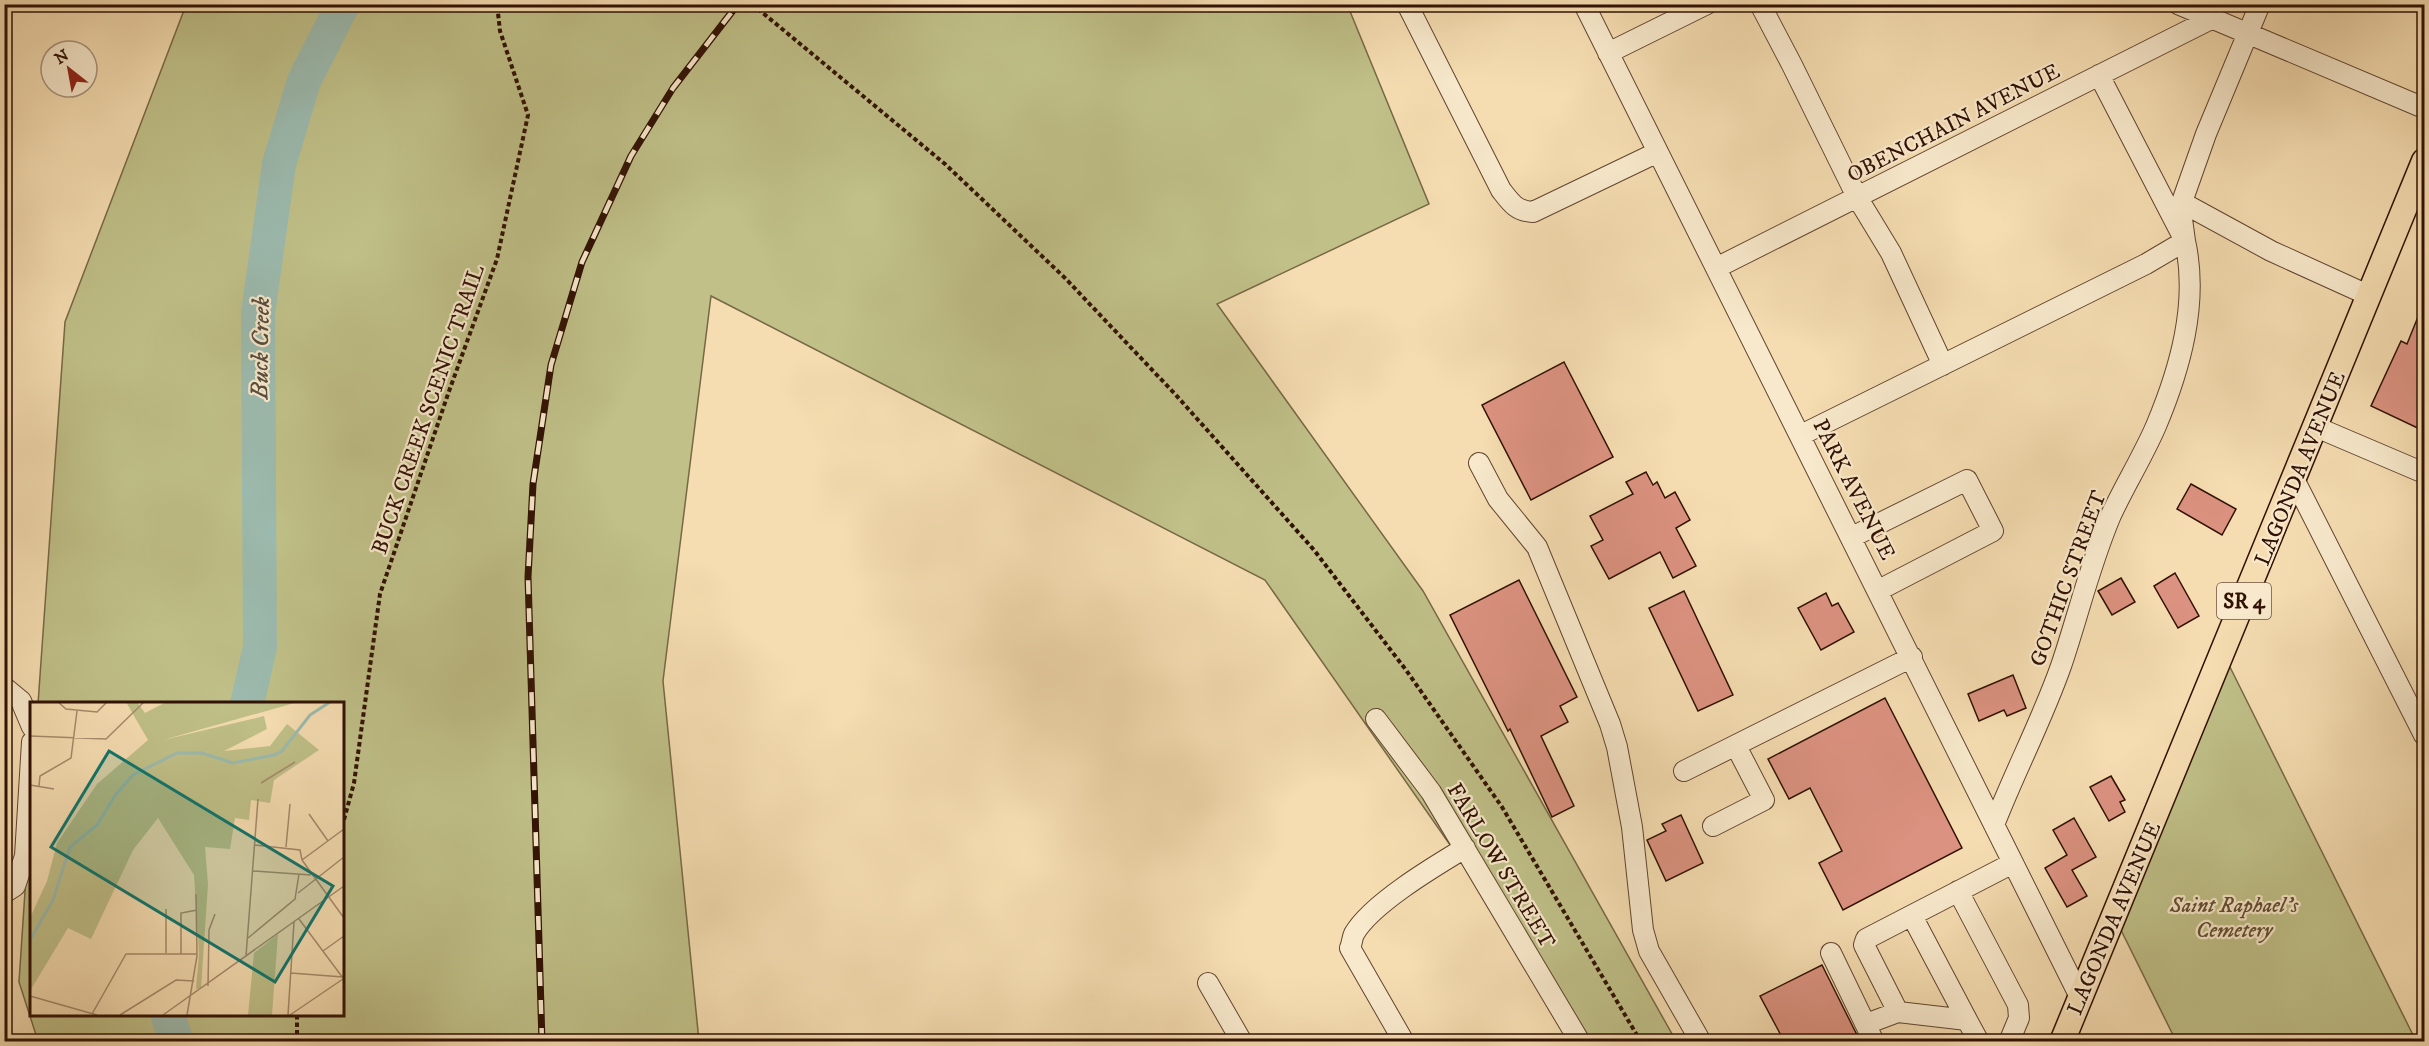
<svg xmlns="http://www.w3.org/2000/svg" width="2429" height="1046" font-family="'IM FELL DW Pica',serif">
<rect width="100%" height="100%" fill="#f5ddb1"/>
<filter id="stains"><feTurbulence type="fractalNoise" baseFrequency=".00333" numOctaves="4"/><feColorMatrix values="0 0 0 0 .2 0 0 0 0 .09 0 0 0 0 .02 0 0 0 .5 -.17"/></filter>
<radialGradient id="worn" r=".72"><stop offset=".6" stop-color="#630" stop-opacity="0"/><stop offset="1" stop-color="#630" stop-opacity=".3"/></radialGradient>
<!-- green -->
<path fill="#c0c088" stroke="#786846" stroke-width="1.5" d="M 1347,4 L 1429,204 L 1217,304 L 1423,591 L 1676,1041 L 1587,1041 L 1265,580 L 711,296 L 663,681 L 699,1041 L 38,1041 L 19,982 L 31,801 L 32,1014 L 342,1014 L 342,704 L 38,704 L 65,322 L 186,5 Z
M 2223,653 L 2416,1041 L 2176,1041 L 2114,916 Z"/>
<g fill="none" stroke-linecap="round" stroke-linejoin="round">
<!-- river -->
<path stroke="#9cbbaf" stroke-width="34" d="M 247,704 L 260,647 L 258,313 L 279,164 L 304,81 L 343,4
M 167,1014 L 177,1042"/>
</g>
<!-- building -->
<path fill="#db9280" stroke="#311104" stroke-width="1.5" d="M 2424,302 L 2424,431 L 2371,406 L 2401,341 L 2407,344 Z
M 1564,362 L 1613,457 L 1531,500 L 1482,405 Z
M 1646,472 L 1653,485 L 1657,482 L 1665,498 L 1675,492 L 1690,520 L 1676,528 L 1696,566 L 1673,578 L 1660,552 L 1609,579 L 1591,546 L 1603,540 L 1590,516 L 1633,494 L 1626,482 Z
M 2191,484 L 2236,509 L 2222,535 L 2177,509 Z
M 2175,573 L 2199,616 L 2178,628 L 2154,586 Z
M 2121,578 L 2135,602 L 2112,615 L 2098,591 Z
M 1519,580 L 1577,697 L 1560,706 L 1568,722 L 1541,736 L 1574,806 L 1552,817 L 1510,729 L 1508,731 L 1450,615 Z
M 1684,591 L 1733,695 L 1698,711 L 1649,608 Z
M 1826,593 L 1832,606 L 1838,603 L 1854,632 L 1821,650 L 1798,608 Z
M 2013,675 L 2026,708 L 2007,716 L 2004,710 L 1979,721 L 1968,694 Z
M 1885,698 L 1962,848 L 1843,910 L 1819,863 L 1842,851 L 1810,788 L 1789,799 L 1768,759 Z
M 2111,776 L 2125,800 L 2120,802 L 2125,812 L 2109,821 L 2090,787 Z
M 1681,815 L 1703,863 L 1666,881 L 1647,840 L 1666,831 L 1662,824 Z
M 2074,818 L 2096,857 L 2072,870 L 2087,896 L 2067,907 L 2045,868 L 2067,855 L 2053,830 Z
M 1822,965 L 1860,1041 L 1784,1041 L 1760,996 Z"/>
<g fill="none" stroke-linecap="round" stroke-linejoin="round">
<defs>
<path id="minor" d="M 1407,4 L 1501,190 C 1511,203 1516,211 1533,212 L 1658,152
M 1584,4 L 2080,997
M 1760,4 L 1792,65 L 1857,197 L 1891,253 L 1943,365
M 2178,4 L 2424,108
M 1608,53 L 1707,4
M 2183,203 L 2271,251 L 2370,296
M 1716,268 L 2211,19
M 2316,427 L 2424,473
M 1801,435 L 2146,264 L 2185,241 L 2182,219 L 2183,199 L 2206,134 L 2260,4
M 1479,463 L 1498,499 L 1537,547 L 1610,724 L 1617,747 L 1632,827 L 1643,930 L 1649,951 L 1701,1042
M 2294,479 L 2424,735
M 1852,537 L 1967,480 L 1993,531 L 1879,590
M 4,687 L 21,701 L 32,727
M 1376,719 L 1431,792 L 1580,1042
M 1684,771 L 1912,657
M 1994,825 C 2015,771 2042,720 2061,666 C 2078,616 2090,564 2111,515 C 2125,485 2143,456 2156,426 C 2180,369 2199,303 2185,241 L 2099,75
M 1713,826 L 1764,800 L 1736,746
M 1958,891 L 2018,1005 L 2019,1018 L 2009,1042
M 4,893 L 15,886 L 25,856 L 32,742
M 1912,916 L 1967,1020
M 1831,953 L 1874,1042
M 1208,983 L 1242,1042
M 1898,1012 L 1864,945 L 1866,939 L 2013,863
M 1866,1024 L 1898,1012 L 1967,1020 L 1979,1042
M 1404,1042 L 1350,948 C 1352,944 1352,938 1354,934 C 1371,904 1435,866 1465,848"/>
<path id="major" d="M 2062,1042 L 2424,161"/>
</defs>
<!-- minor casing -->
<use href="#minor" stroke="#62442f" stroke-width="22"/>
<!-- major casing -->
<use href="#major" stroke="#311104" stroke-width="27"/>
<!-- path -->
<path stroke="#311104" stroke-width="4" stroke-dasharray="4.5 3" stroke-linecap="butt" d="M 752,4 L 945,164 L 1065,278 L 1175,394 L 1314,550 L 1406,670 L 1502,807 L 1641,1042
M 342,827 L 354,783 L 380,594 L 448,394 L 497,259 L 528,115 L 500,31 L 497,4
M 297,1042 L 297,1014"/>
<!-- minor -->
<use href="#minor" stroke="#f8e9cc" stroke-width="20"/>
<!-- major -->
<use href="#major" stroke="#f5ddb1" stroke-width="24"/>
<defs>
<path id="rail" d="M 542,1042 L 528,577 L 533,484 L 551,365 L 582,262 L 631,156 L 673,88 L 738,4"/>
</defs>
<!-- rail casing -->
<use href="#rail" stroke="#311104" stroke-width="7"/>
<!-- rail -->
<use href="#rail" stroke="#f8e9cc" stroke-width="4.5" stroke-dasharray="14" stroke-linecap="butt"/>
</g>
<g text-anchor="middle" stroke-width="4.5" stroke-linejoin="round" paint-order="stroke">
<!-- shield labels -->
<rect fill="#f8e9cc" stroke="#6d5240" stroke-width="1.5" x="2217" y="583" width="54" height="36" rx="4.5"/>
<g font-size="21" font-weight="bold" fill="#311104">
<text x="2244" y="608">SR 4</text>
</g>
<!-- street labels -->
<g font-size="22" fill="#311104" stroke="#f8e9cc">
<text transform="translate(1953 122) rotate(-27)" y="8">OBENCHAIN AVENUE</text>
<text transform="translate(427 409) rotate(-71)" y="8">BUCK CREEK SCENIC TRAIL</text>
<text transform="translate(2299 468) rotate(-68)" y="8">LAGONDA AVENUE</text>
<text transform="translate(1855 489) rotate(63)" y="8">PARK AVENUE</text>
<text transform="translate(2067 578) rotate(-70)" y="8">GOTHIC STREET</text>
<text transform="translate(1502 865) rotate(59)" y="8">FARLOW STREET</text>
<text transform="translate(2113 918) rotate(-67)" y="8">LAGONDA AVENUE</text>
</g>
<!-- park labels -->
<g font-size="22" font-style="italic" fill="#634e32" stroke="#f8e9cc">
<text x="2234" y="912">Saint Raphael's<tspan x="2234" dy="25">Cemetery</tspan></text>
</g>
<!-- water labels -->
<g font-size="24" font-style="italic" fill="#564c40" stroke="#f8e9cc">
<text transform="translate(260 348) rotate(-89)" y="8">Buck Creek</text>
</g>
</g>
<!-- overview -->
<g transform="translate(30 702)">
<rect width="314" height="314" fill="#f5ddb1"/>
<path d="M 96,0 L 107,0 L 115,11 L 136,0 L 268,0 L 133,38 L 234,14 L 237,27 L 194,49 L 240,44 L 257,22 L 289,48 L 244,78 L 240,101 L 221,98 L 219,118 L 205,116 L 200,147 L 175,145 L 178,182 L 171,286 L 166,287 L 169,252 L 164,173 L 128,116 L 103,148 L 61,237 L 38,226 L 0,289 L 0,216 L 17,179 L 27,141 L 67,82 L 118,38 ZM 248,232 L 242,313 L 218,313 L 224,251 Z" fill="#c0c088"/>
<path fill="none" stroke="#9cbbaf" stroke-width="3" d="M 0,238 L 23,198 L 40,145 L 67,123 L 86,92 L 103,73 L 147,51 L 172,51 L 203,61 L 244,53 L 252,49 L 280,13 L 300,0"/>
<path fill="none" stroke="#a78b6c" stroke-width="1.5" d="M 28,0 L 36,7 L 67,10 L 77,0M 0,34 L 76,37 L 114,0M 231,81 L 265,60M 0,83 L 24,87M 9,84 L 10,74 L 41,56 L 47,9M 279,112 L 298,139M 225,143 L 270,148 L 272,158M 256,145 L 260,102M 272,158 L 314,216M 272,158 L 314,127M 223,169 L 281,173M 268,191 L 314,155M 269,217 L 313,276M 218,236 L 265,197 L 269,172M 293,249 L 314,234M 136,251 L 136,207M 151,252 L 151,211 L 167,208M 216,254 L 228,97M 261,271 L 313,275M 178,284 L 179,228 L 185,212M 0,294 L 67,313M 62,312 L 96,252 L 167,252M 90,313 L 146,278 L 164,279M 133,313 L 314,184M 157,313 L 167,254 L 166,192M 258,313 L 264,220M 260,313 L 313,277"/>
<path fill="#0f766e" fill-opacity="0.15" stroke="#0f766e" stroke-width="3" d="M 79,49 L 303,184 L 245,280 L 21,145 Z"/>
<rect width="314" height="314" fill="none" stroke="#311104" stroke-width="3"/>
</g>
<!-- margin -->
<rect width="2429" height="1046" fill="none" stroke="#f5ddb1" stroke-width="24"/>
<rect x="6" y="6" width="2417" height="1034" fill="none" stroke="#311104" stroke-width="3"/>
<rect x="12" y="12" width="2405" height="1022" fill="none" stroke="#311104" stroke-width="1.5"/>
<!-- north arrow -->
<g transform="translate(69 69) rotate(329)"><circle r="28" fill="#f8e9cc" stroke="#a8937c" stroke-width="1.5"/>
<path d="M0-4.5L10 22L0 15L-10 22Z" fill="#8f2418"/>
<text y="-9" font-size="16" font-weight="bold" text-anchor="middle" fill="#311104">N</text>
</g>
<rect width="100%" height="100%" filter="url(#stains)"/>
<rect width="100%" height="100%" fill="url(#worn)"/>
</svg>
